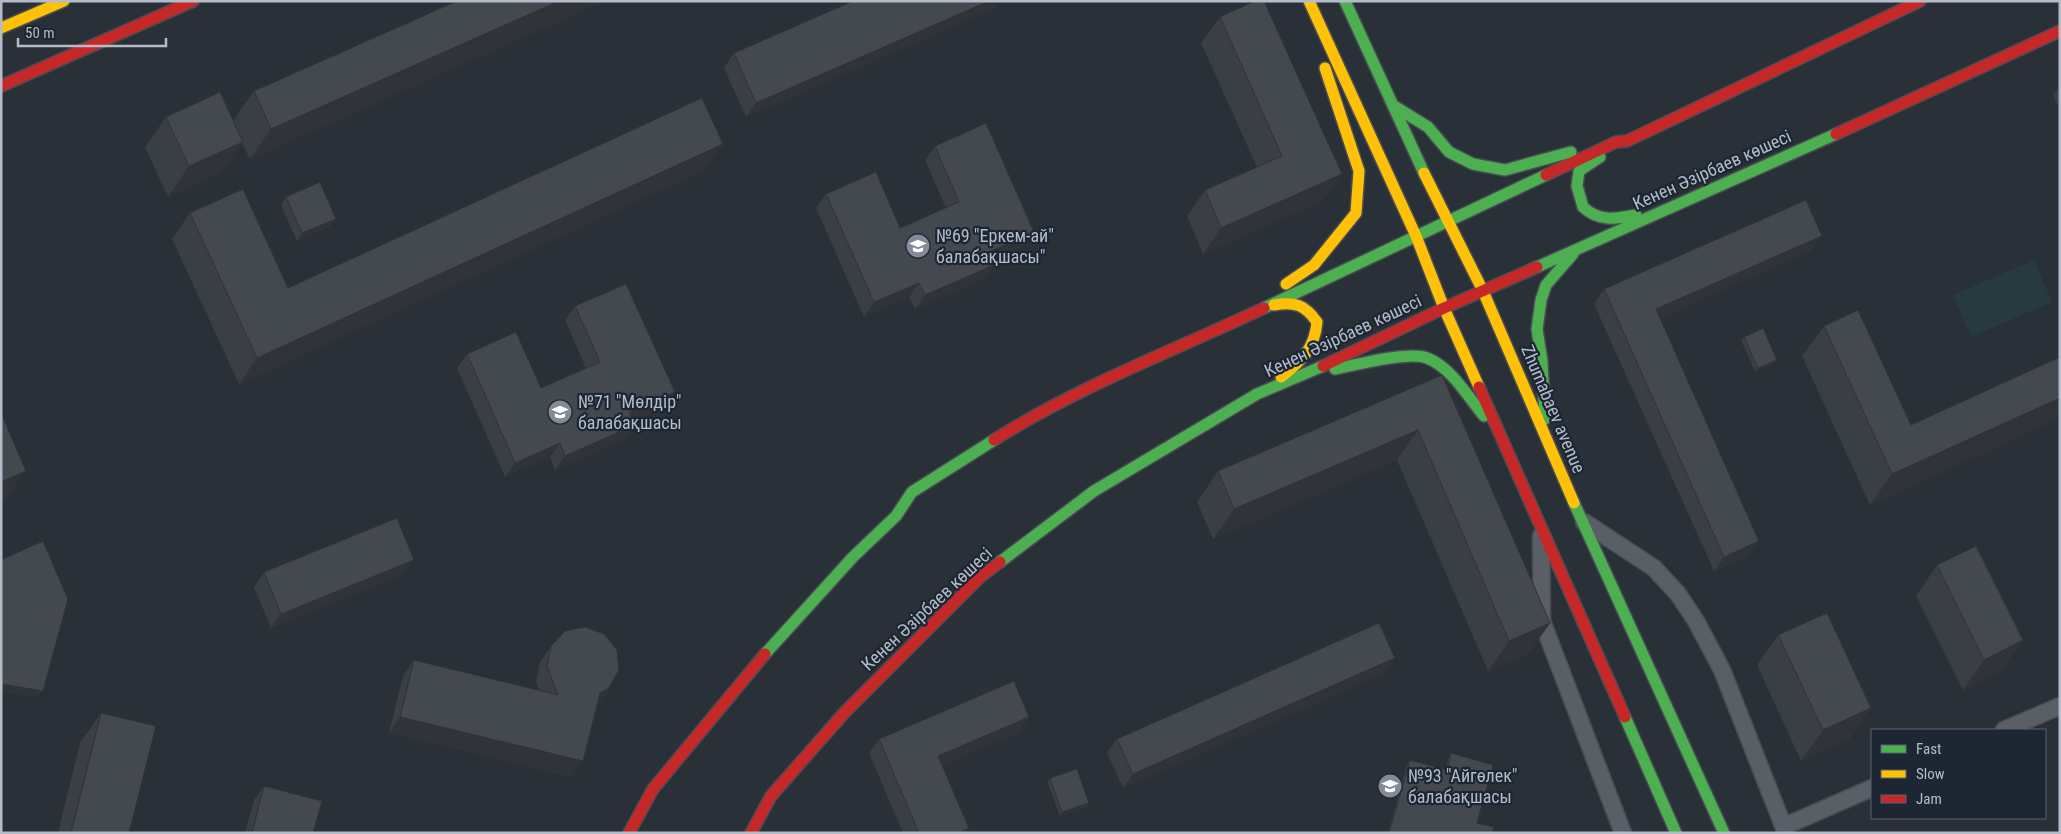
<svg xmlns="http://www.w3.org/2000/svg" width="2061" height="834" font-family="'Roboto Condensed',sans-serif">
<rect width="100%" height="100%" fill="#2a3038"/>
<!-- green -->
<path fill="#273a3e" d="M 2034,260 L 2052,302 L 1971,337 L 1953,295 Z"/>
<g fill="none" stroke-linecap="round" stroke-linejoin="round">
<defs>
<path id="street" d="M 1584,522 L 1654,568 L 1678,594 L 1696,621 L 1722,670 L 1786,833
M 1541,536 L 1542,621 L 1623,833
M 2004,730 L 2060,706
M 1785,826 L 1872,788"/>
<path id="fast" d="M 1345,1 L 1424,173
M 1394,106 L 1428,127 L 1449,152 L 1473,164 L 1505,170 L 1571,152
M 1600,157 L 1579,171 L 1577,186 L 1583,207 C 1599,222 1616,219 1636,215
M 1537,267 L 1836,134
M 1264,308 L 1546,175
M 1335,369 C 1356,365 1409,351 1427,358 C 1451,367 1468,397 1484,416
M 1545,419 L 1542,361 L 1537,329 L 1541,300 L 1546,285 L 1573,254
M 1574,503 L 1724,833
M 1000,562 L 1094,491 L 1257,394 L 1323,366
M 765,654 L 853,557 L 896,516 L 912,492 L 994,440
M 1625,717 L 1676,833"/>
<path id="slow" d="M 1309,1 L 1416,236 L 1444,308 L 1479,387
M 1,28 L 64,1
M 1424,173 L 1483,291 L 1574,503
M 1286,284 L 1314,265 L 1356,213 L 1359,171 L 1325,68
M 1274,305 C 1295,301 1305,305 1317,322 C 1315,348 1301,362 1281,377"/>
<path id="jam" d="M 1,86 L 193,1
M 1836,134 L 2060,31
M 1546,175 L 1616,142 L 1627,141 L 1920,1
M 1323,366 L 1444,308 L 1537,267
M 1479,387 L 1625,717
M 994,440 C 1079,386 1173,351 1264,308
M 629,833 L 653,789 L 765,654
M 751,833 L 771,796 L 845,712 L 979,578 L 1000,562"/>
</defs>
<!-- street casing -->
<use href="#street" stroke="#484c53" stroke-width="19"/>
<!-- fast casing -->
<use href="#fast" stroke="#484c53" stroke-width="14"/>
<!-- slow casing -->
<use href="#slow" stroke="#484c53" stroke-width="14"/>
<!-- jam casing -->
<use href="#jam" stroke="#484c53" stroke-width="14"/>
<!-- street -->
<use href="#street" stroke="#5a5e66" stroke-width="16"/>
<!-- fast -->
<use href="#fast" stroke="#4caf50" stroke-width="11"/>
<!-- slow -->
<use href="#slow" stroke="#ffc107" stroke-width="11"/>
<!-- jam -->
<use href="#jam" stroke="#c62828" stroke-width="11"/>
</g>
<!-- wall -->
<path fill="#3a3f45" d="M 457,1 L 605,1 L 250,159 L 242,143 L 222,172 L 168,197 L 145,147 L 166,117 L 233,121 L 254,91 Z
M 995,8 L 746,117 L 724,68 L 734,53 Z
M 1220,17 L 1324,200 L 1203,254 L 1187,216 L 1205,190 L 1257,167 L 1201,43 Z
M 2060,85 L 2060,110 L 2053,95 Z
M 935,146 L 1024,246 L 992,260 L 994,265 L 984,279 L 915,309 L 909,297 L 864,317 L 816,208 L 826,194 L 900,228 L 946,208 L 925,160 Z
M 705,170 L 239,384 L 172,239 L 190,213 L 288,288 Z
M 286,197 L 331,226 L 297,241 L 281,205 Z
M 1812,250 L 1660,318 L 1749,556 L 1714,571 L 1594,304 L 1604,289 Z
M 575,306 L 665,407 L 633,421 L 635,425 L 625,439 L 555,470 L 550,457 L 505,477 L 457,368 L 467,354 L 541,388 L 586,368 L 565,320 Z
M 1824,326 L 1911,425 L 2060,357 L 2060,418 L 1870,505 L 1802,356 Z
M 1744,337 L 1777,360 L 1774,364 L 1755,372 L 1741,340 Z
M 1442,375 L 1550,623 L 1528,654 L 1488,671 L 1397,460 L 1213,539 L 1197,502 L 1218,471 Z
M 414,560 L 404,574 L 271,628 L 254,587 L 264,572 Z
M 1937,565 L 2023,640 L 2002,670 L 1963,690 L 1916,596 Z
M 1778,635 L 1850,739 L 1801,761 L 1757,665 Z
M 551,646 L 609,688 L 597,705 L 572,777 L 389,733 L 403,676 L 414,660 L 539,690 L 536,682 L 540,662 Z
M 1395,658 L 1385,673 L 1123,788 L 1107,753 L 1117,739 Z
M 101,713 L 129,833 L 58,833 L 80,743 Z
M 1029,717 L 1019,732 L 942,765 L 966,833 L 903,833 L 869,753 L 879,739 Z
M 1451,753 L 1477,823 L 1492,833 L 1388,833 L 1407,764 L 1410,760 L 1445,769 L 1449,757 Z
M 1050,778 L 1089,803 L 1087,807 L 1060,816 L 1047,781 Z
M 264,786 L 313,833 L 245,833 L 254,800 Z"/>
<!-- shaded-wall -->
<path fill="#303338" d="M 559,1 L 605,1 L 250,159 L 271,129 Z
M 989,1 L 1000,1 L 995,8 L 746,117 L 756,103 Z
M 243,142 L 222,172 L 168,197 L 189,166 Z
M 723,144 L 705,170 L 239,384 L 257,358 Z
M 1342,174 L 1324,200 L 1203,254 L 1221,228 Z
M 336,219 L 331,226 L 297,241 L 302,233 Z
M 1034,232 L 1024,246 L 978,266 L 989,252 Z
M 1822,236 L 1812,250 L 1646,324 L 1656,309 Z
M 994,265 L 984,279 L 915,309 L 925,295 Z
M 919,283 L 909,297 L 864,317 L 874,302 Z
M 1777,360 L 1774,364 L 1755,372 L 1758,368 Z
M 675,392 L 665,407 L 619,427 L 629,412 Z
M 2060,398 L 2060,418 L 1870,505 L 1892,474 Z
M 635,425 L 625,439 L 555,470 L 565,456 Z
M 1418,430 L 1397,460 L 1213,539 L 1234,509 Z
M 560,443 L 550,457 L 505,477 L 515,463 Z
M 26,471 L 5,501 L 1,503 L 1,482 Z
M 1759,541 L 1749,556 L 1714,571 L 1724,557 Z
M 414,560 L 404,574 L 271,628 L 281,614 Z
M 1550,623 L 1528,654 L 1488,671 L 1509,641 Z
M 2023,640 L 2002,670 L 1963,690 L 1984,660 Z
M 1395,658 L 1385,673 L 1123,788 L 1133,774 Z
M 1,684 L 43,691 L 37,698 L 1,692 Z
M 609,688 L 598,704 L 589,709 L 600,693 Z
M 1871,708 L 1850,739 L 1801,761 L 1823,730 Z
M 400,717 L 583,761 L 572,777 L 389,733 Z
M 1029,717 L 1019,732 L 928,771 L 938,756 Z
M 1089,803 L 1087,807 L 1060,816 L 1062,812 Z
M 969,828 L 966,833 L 959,833 Z"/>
<!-- building -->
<path fill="#444950" stroke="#303338" d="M 457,1 L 559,1 L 271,129 L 254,91 Z
M 853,1 L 989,1 L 756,103 L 734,53 Z
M 1255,1 L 1264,1 L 1342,174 L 1221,228 L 1205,190 L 1282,156 L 1220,17 Z
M 220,92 L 243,142 L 189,166 L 166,117 Z
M 702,98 L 723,144 L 257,358 L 190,213 L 243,189 L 288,288 Z
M 986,123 L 1034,232 L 989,252 L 994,265 L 925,295 L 919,283 L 874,302 L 826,194 L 876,172 L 900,228 L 959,202 L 935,146 Z
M 320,182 L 336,219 L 302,233 L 286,197 Z
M 1806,200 L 1822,236 L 1656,309 L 1759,541 L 1724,557 L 1604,289 Z
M 626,284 L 675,392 L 629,412 L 635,425 L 565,456 L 560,443 L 515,463 L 467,354 L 516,332 L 541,388 L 600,362 L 575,306 Z
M 1858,310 L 1911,425 L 2060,357 L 2060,398 L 1892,474 L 1824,326 Z
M 1763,328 L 1777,360 L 1758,368 L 1744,337 Z
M 1442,375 L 1550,623 L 1509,641 L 1418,430 L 1234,509 L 1218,471 Z
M 1,413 L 26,471 L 1,482 Z
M 397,518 L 414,560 L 281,614 L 264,572 Z
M 43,541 L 68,599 L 43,691 L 1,684 L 1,560 Z
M 1976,546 L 2023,640 L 1984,660 L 1937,565 Z
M 1827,613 L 1871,708 L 1823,730 L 1778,635 Z
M 1379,623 L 1395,658 L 1133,774 L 1117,739 Z
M 585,627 L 604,634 L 617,650 L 619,670 L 609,688 L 600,693 L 583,761 L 400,717 L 414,660 L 558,695 L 547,666 L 551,646 L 565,631 Z
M 1014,681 L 1029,717 L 938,756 L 969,828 L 959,833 L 919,833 L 879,739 Z
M 101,713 L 156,726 L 129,833 L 71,833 Z
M 1451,753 L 1493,765 L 1477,823 L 1494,827 L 1492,833 L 1389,833 L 1410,760 L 1447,770 Z
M 1077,769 L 1089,803 L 1062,812 L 1050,778 Z
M 264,786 L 322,801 L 313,833 L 252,833 Z"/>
<!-- icons -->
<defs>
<symbol id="school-disc" viewBox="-11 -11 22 22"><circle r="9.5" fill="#848b96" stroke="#1d2633"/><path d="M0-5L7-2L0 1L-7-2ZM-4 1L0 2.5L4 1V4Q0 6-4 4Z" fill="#fff"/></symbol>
</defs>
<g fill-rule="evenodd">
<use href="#school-disc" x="904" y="232" width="28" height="28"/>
<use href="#school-disc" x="546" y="398" width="28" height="28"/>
<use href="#school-disc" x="1376" y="772" width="28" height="28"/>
</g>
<g text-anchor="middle" stroke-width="4.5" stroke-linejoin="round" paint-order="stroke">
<!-- street labels -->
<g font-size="18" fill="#b4bcc9" stroke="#1d2633">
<text transform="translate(1712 170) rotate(-24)" y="6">Кенен Әзірбаев көшесі</text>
<text transform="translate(1343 336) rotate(-25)" y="6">Кенен Әзірбаев көшесі</text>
<text transform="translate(1553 409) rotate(67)" y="6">Zhumabaev avenue</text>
<text transform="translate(927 609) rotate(-43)" y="6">Кенен Әзірбаев көшесі</text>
</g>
<!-- poi labels -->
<g font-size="18" fill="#b4bcc9" stroke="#1d2633" text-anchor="start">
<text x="936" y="242">№69 "Еркем-ай"<tspan x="936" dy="21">балабақшасы"</tspan></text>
<text x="578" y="408">№71 "Мөлдір"<tspan x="578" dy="21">балабақшасы</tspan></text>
<text x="1408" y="782">№93 "Айгөлек"<tspan x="1408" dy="21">балабақшасы</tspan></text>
</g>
</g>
<!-- border -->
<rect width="2061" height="834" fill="none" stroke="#b4bcc9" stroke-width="5"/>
<!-- legend -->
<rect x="1871" y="729" width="175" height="90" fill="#1d2633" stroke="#59626f"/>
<rect x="1881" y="745" width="25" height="8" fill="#4caf50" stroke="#59626f"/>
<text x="1916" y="754" font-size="15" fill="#b4bcc9">Fast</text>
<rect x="1881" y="770" width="25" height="8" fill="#ffc107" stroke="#59626f"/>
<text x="1916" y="779" font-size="15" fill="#b4bcc9">Slow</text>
<rect x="1881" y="795" width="25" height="8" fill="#c62828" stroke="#59626f"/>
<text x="1916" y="804" font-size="15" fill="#b4bcc9">Jam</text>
<!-- scale -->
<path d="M18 38v8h148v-8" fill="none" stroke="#b4bcc9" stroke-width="2.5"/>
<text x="25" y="38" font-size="15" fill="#b4bcc9" stroke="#1d2633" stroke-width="4" paint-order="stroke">50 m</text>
</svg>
